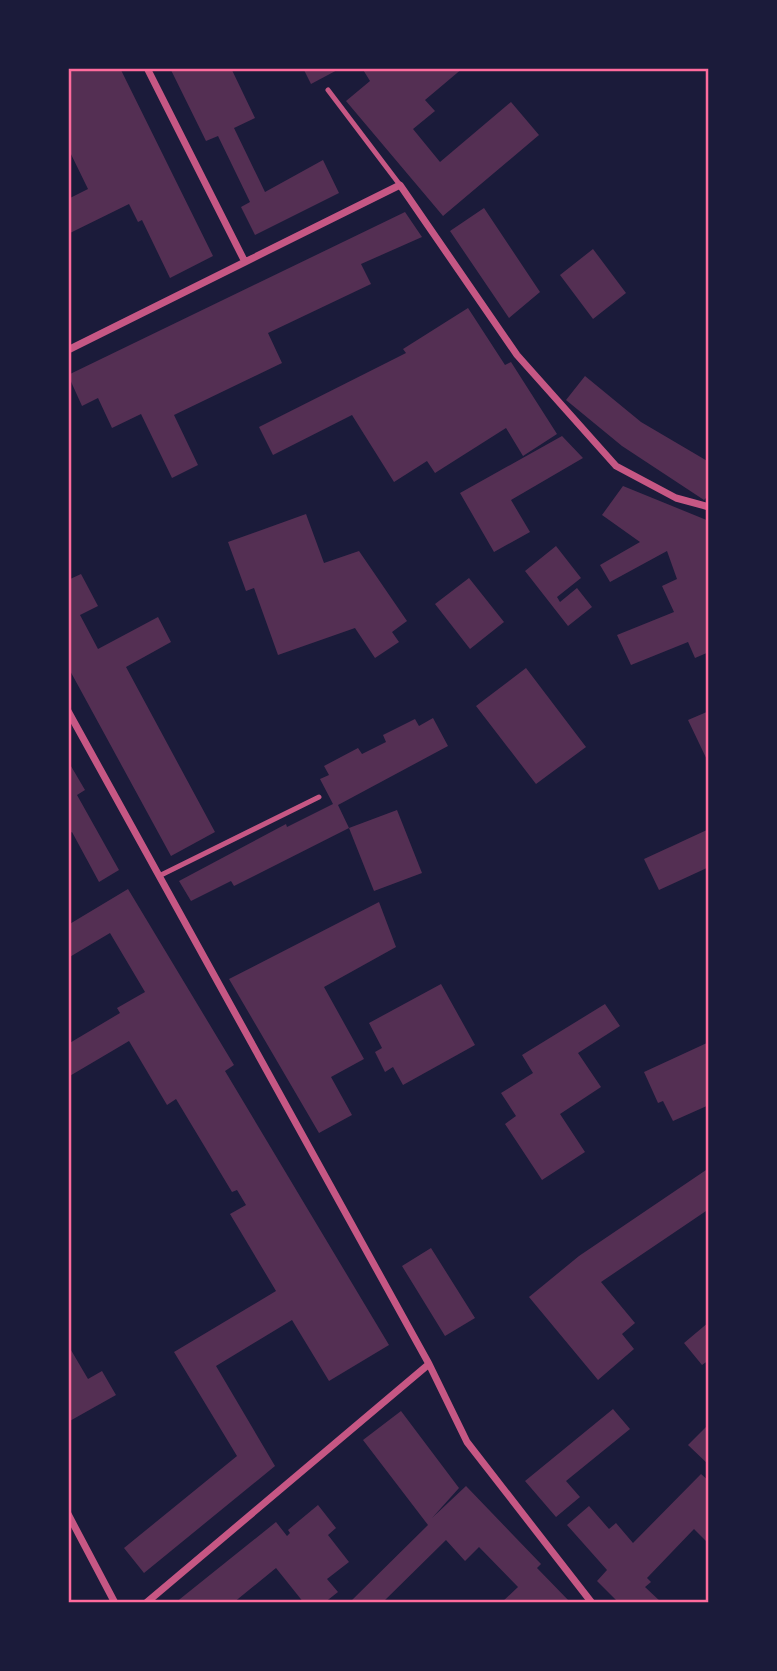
<svg xmlns="http://www.w3.org/2000/svg" width="777" height="1671" font-family="Commissioner,sans-serif">
<rect width="100%" height="100%" fill="#1b1b3a"/>
<!-- building -->
<path fill="#542f53" d="M 68,68 L 120,68 L 213,256 L 170,278 L 142,220 L 138,222 L 129,204 L 70,233 L 68,199 L 88,189 L 68,148 Z
M 170,68 L 231,68 L 255,118 L 234,128 L 265,192 L 323,160 L 339,193 L 255,235 L 241,207 L 250,202 L 218,136 L 206,141 Z
M 303,68 L 341,68 L 311,84 Z
M 362,68 L 463,68 L 425,100 L 435,111 L 413,129 L 440,162 L 511,102 L 539,135 L 443,216 L 346,101 L 370,81 Z
M 484,208 L 540,292 L 509,318 L 450,231 Z
M 405,212 L 422,237 L 361,264 L 371,284 L 268,333 L 282,363 L 174,415 L 198,465 L 172,478 L 141,414 L 112,428 L 98,398 L 82,406 L 68,375 Z
M 593,249 L 626,293 L 593,319 L 560,275 Z
M 468,308 L 505,365 L 511,362 L 557,434 L 523,456 L 506,428 L 435,473 L 427,461 L 394,482 L 352,415 L 273,455 L 259,427 L 406,353 L 403,349 Z
M 585,376 L 641,422 L 709,462 L 709,495 L 704,500 L 622,446 L 566,400 Z
M 562,436 L 583,458 L 511,500 L 530,532 L 494,552 L 460,493 Z
M 623,486 L 709,521 L 709,652 L 695,658 L 688,642 L 631,665 L 617,635 L 674,612 L 662,586 L 677,579 L 667,551 L 610,582 L 600,565 L 640,542 L 602,515 Z
M 306,514 L 324,563 L 359,551 L 407,621 L 392,632 L 399,642 L 375,658 L 355,628 L 278,655 L 254,588 L 246,591 L 228,542 Z
M 556,546 L 581,578 L 557,597 L 560,602 L 577,588 L 592,607 L 568,626 L 525,571 Z
M 81,574 L 98,606 L 80,615 L 98,649 L 158,617 L 171,642 L 126,667 L 215,832 L 171,856 L 68,667 L 68,580 Z
M 469,578 L 504,622 L 470,649 L 435,604 Z
M 526,668 L 586,747 L 536,784 L 476,706 Z
M 709,711 L 709,764 L 688,720 Z
M 433,718 L 448,746 L 338,805 L 349,828 L 234,886 L 231,881 L 191,901 L 179,881 L 286,824 L 287,827 L 333,804 L 320,779 L 329,775 L 324,766 L 358,748 L 362,754 L 386,742 L 383,735 L 415,719 L 419,726 Z
M 68,761 L 85,790 L 77,795 L 119,870 L 99,882 L 72,832 L 68,834 Z
M 397,810 L 422,873 L 374,891 L 349,828 Z
M 709,829 L 709,867 L 659,890 L 644,859 Z
M 128,889 L 234,1065 L 225,1071 L 389,1345 L 329,1381 L 292,1320 L 216,1366 L 275,1466 L 144,1573 L 124,1548 L 237,1456 L 174,1352 L 276,1291 L 230,1214 L 246,1205 L 237,1190 L 232,1192 L 176,1099 L 167,1105 L 129,1041 L 68,1077 L 68,1044 L 120,1013 L 117,1008 L 145,992 L 110,933 L 68,958 L 68,925 Z
M 379,902 L 396,947 L 324,987 L 364,1059 L 331,1077 L 352,1115 L 319,1133 L 229,979 Z
M 441,984 L 475,1045 L 403,1085 L 393,1067 L 385,1072 L 375,1052 L 382,1048 L 369,1023 Z
M 605,1004 L 620,1026 L 578,1053 L 601,1087 L 560,1114 L 585,1152 L 542,1180 L 505,1124 L 516,1116 L 501,1093 L 533,1073 L 522,1055 Z
M 709,1042 L 709,1105 L 673,1121 L 663,1101 L 658,1103 L 644,1072 Z
M 709,1168 L 709,1209 L 601,1282 L 635,1323 L 622,1334 L 634,1349 L 598,1380 L 529,1297 L 579,1256 Z
M 431,1248 L 475,1318 L 445,1336 L 402,1266 Z
M 709,1322 L 709,1360 L 702,1365 L 684,1343 Z
M 68,1345 L 88,1379 L 102,1371 L 116,1395 L 68,1422 Z
M 613,1409 L 630,1429 L 566,1481 L 580,1497 L 556,1517 L 525,1481 Z
M 401,1411 L 459,1488 L 432,1518 L 466,1486 L 541,1564 L 537,1568 L 571,1603 L 501,1603 L 518,1587 L 479,1547 L 465,1561 L 446,1540 L 382,1603 L 349,1603 L 428,1525 L 363,1440 Z
M 709,1424 L 709,1465 L 688,1445 Z
M 701,1474 L 709,1481 L 709,1544 L 694,1529 L 647,1578 L 651,1582 L 645,1587 L 662,1603 L 619,1603 L 597,1581 L 607,1570 L 567,1525 L 589,1506 L 609,1529 L 616,1523 L 633,1543 Z
M 318,1505 L 336,1528 L 328,1535 L 349,1562 L 327,1579 L 338,1592 L 324,1603 L 304,1603 L 276,1568 L 233,1603 L 175,1603 L 276,1522 L 287,1536 L 290,1533 L 288,1530 Z"/>
<g fill="none" stroke-linecap="round" stroke-linejoin="round">
<!-- service -->
<path stroke="#c65784" stroke-width="5" d="M 328,90 L 400,185
M 159,876 L 319,797"/>
<!-- minor -->
<path stroke="#c65784" stroke-width="7" d="M 245,262 L 400,185 L 517,355 L 616,466 L 676,498 L 709,507
M 68,350 L 245,262 L 147,68
M 68,711 L 429,1364 L 146,1603
M 429,1364 L 467,1442 L 592,1603
M 68,1514 L 115,1603"/>
</g>
<!-- border -->
<rect width="777" height="1671" fill="none" stroke="#1b1b3a" stroke-width="140"/>
<rect x="70" y="70" width="637" height="1531" fill="none" stroke="#ff6b9d" stroke-width="2.5"/>
</svg>
